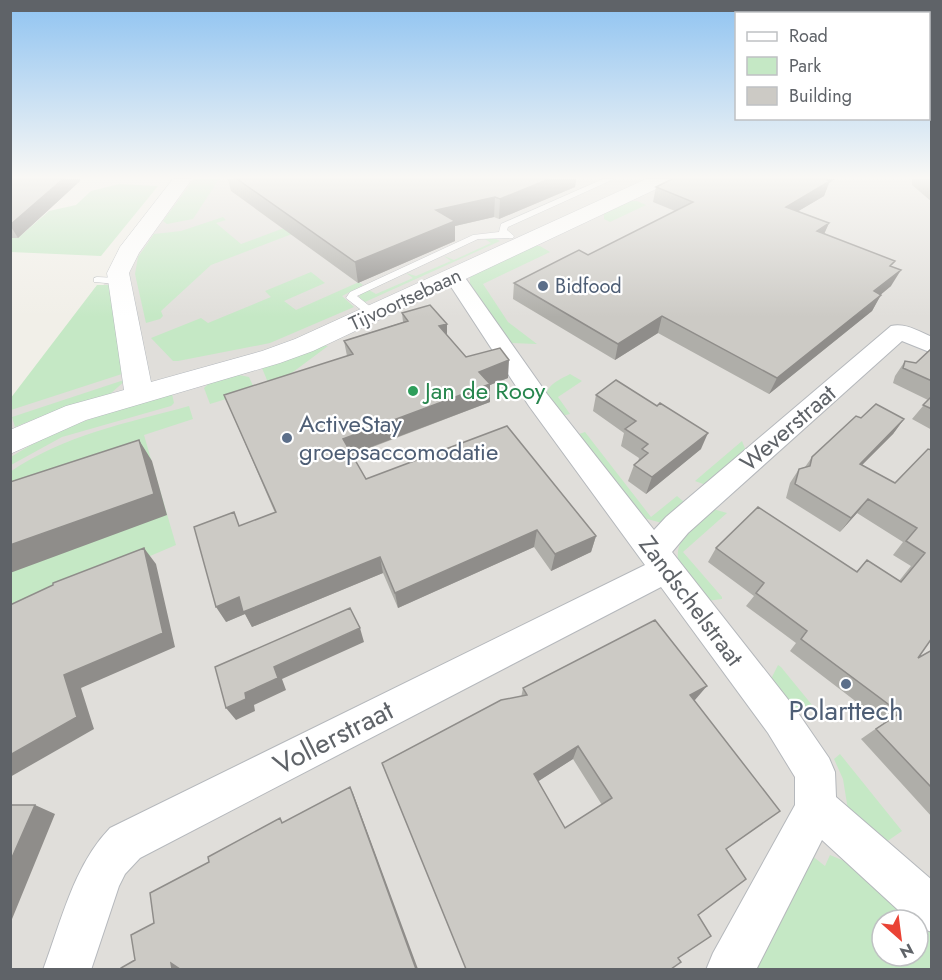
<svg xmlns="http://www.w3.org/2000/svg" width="942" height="980" font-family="Jost,sans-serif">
<rect width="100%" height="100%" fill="#f1efe8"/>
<!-- industrial -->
<path fill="#e0deda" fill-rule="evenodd" d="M 181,179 L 931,179 L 931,969 L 11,970 L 11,411 ZM 882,920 L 918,920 L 918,956 L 882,956 Z"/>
<!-- green -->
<path fill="#c5e8c5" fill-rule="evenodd" d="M 194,179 L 219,179 L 193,219 L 167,224 L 163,221 Z
M 119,184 L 158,186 L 101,256 L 11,252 L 11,238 L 18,238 L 49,211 L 76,205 L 91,191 Z
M 627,201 L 637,201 L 646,205 L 610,222 L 604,219 L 604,211 Z
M 223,217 L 226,220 L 216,223 L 241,244 L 284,228 L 292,234 L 211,265 L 161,311 L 163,316 L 160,319 L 146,323 L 135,274 L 138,257 L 154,234 L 181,231 Z
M 494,238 L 500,241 L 365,302 L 359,297 L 362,292 L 369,290 L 376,294 L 413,278 L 406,273 L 416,276 L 451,261 L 444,256 L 454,260 L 491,243 L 485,239 Z
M 530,246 L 540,246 L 550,252 L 483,284 L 508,322 L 537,344 L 511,343 L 470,285 L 470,277 L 476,272 Z
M 311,272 L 325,283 L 284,301 L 296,310 L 359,282 L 363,285 L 342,296 L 354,307 L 270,343 L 178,361 L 173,361 L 151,338 L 201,318 L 208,323 L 271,297 L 265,291 Z
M 97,285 L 109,285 L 125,373 L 11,410 L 10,399 Z
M 321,345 L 328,346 L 293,372 L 269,385 L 262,368 Z
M 570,374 L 582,381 L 558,397 L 570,414 L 561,416 L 546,395 C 548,384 561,379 570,374 Z
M 239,375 L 249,377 L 255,390 L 210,404 L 204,388 L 209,383 Z
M 127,379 L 109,395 L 55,411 L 15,427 L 12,417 Z
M 172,394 L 174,403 L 171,406 L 62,437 L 11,465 L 11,457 C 61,425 115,410 172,394 Z
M 189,406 L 193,419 L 144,435 L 176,545 L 11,615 L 10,472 C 64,435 127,423 189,406 Z
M 585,432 L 651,517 L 677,496 L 684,502 L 662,523 L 640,517 L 576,435 Z
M 742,441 L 746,451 L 706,485 L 695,481 Z
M 713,509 L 727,513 L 683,552 L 722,597 L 722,599 L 707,601 L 678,560 C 675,536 697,524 713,509 Z
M 778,665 L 781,667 L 812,705 L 792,714 L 770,681 Z
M 840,754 L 902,831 L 879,847 L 848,810 L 843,779 L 834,759 Z
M 811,855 L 825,866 L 830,855 L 849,863 L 931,925 L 931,969 L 752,970 ZM 882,920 L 918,920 L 918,956 L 882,956 Z"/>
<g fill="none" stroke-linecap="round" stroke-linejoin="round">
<defs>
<path id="lane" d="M 603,179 L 614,179 L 508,227 L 507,230 L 514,236 L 513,238 L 478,239 L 357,296 L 377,312 L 377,316 L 369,316 L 346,298 L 350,292 L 473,235 L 499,232 L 501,224 Z
M 97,277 L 118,278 L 123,281 L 118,284 L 94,282 L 94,278 Z"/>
<path id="street" d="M 454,270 L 461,272 L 547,394 L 654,530 L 666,517 L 891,326 C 906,323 918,331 932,337 L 932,353 L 902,341 L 688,533 L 672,552 L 794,707 L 829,758 L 835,772 L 836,797 L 932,880 L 932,932 L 918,927 L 918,920 L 909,920 L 822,840 L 756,970 L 706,970 L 713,953 L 795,805 L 795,777 L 768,733 L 661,587 L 140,858 L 125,874 L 119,886 L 91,970 L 43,970 C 61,922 74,865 110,828 L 645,565 L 529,406 L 444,276 L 447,272 Z"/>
<path id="secondary" d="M 173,179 L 192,179 L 139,253 L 129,273 L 151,382 L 262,351 L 295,339 L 646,179 L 671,179 L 669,183 L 313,351 L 280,363 L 86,420 L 10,454 L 10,430 L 66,406 L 124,390 L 107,273 L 120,247 Z"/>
</defs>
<!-- lane casing -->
<use href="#lane" stroke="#b5b8bc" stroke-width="1"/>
<!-- street casing -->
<use href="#street" stroke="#b5b8bc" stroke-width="2"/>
<!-- secondary casing -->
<use href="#secondary" stroke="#b6babf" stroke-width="1"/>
<!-- lane -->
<use href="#lane" fill="#fff" fill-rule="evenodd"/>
<!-- street -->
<use href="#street" fill="#fff" fill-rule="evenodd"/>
<!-- secondary -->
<use href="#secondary" fill="#fff" fill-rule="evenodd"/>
</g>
<!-- wall -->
<path fill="#afaea9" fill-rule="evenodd" d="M 10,179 L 80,181 L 18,238 L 10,238 Z
M 228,179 L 576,179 L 575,187 L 499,219 L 494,217 L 455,226 L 455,241 L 358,283 L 231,191 Z
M 672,179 L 835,179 L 829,183 L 824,196 L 798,211 L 829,223 L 824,233 L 892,267 L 891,286 L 881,294 L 872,311 L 769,394 L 658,333 L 615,360 L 513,299 L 514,283 L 588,255 L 675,211 L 653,202 L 656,187 Z
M 912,179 L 932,179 L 932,202 L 912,185 Z
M 402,313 L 447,324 L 447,336 L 466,357 L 508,378 L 490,385 L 490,402 L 352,455 L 366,479 L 596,536 L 591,552 L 551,571 L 534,547 L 398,608 L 383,573 L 252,627 L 245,614 L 226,622 L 241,525 L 275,513 L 232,413 L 347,356 L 344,341 L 403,322 Z
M 932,349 L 932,430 L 912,419 L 928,400 L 893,383 L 895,376 L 905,361 L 916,363 Z
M 596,395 L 701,449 L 646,494 L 628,481 L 634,465 L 638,462 L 639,458 L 621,446 L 624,433 L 593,411 Z
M 861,418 L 904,419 L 893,434 L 862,465 L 895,483 L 932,450 L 918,658 L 932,650 L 932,817 L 861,739 L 884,723 L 790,651 L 796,643 L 746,606 L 754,596 L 708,562 L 716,548 L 856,572 L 867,560 L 899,581 L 911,566 L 893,555 L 903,542 L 857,513 L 840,532 L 786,498 L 790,483 L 799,469 L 805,467 L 812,457 Z
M 523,688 L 695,701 L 726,849 L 698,915 L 678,958 L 466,969 ZM 573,759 L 602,805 L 565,828 L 538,781 Z"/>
<!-- shaded-wall -->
<path fill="#8f8d8a" d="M 63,179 L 80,179 L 80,181 L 18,238 L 10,225 Z
M 549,179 L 576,179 L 575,187 L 499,219 L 500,199 Z
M 819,179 L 835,179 L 829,183 L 824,196 L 780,222 L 786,207 Z
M 495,197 L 494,217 L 455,226 L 455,241 L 358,283 L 355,262 L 436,210 Z
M 829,223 L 822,239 L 817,231 Z
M 901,270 L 891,286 L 865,308 L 874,291 Z
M 881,295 L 872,311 L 769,394 L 777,378 Z
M 662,316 L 658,333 L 615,360 L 618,344 Z
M 447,324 L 447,341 L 439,326 Z
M 509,360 L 508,378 L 490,385 L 490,402 L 347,456 L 343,439 L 479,372 Z
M 904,419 L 893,434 L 849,478 L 860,464 Z
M 708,433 L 701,449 L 646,494 L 652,477 Z
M 139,440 L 152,461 L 167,515 L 10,573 L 10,545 Z
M 868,499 L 857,513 L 840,532 L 851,518 Z
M 537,530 L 534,547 L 398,608 L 395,593 Z
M 596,536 L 591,552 L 551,571 L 555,554 Z
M 144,548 L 156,564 L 175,647 L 81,688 L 94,729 L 10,777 L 10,755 Z
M 380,557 L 383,573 L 252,627 L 245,614 L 226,622 L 216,607 L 239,597 Z
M 360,628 L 364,642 L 282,679 L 286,690 L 254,705 L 255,711 L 236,720 L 226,708 L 274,667 Z
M 707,686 L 695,700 L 680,709 L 690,695 Z
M 578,746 L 573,759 L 531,786 L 534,774 Z
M 350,787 L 353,793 L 418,969 L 416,969 Z
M 35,805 L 55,814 L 10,924 L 10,862 Z
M 171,963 L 183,969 L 172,969 Z"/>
<!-- building -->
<path fill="#cccac5" stroke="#8f8d8a" stroke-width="1.5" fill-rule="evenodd" d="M 10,179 L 63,179 L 10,225 Z
M 237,179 L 549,179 L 500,199 L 495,197 L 436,210 L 455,221 L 355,262 Z
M 672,179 L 826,179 L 830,181 L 786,207 L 829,223 L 817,231 L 895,261 L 890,266 L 901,270 L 874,291 L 881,295 L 777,378 L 662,316 L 618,344 L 514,283 L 579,250 L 588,255 L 693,202 L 656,187 Z
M 430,305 L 447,324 L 439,326 L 466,357 L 500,348 L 509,360 L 479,372 L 490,384 L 343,439 L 366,479 L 507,426 L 596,536 L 555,554 L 537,530 L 395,593 L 380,557 L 243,612 L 239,597 L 216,607 L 194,527 L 234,512 L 239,526 L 276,512 L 224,395 L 353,354 L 344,341 L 408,321 L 402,313 Z
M 931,349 L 932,381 L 903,368 L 905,361 L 916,363 Z
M 616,380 L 657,406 L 660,403 L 708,433 L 652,477 L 634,465 L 648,453 L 642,449 L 648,444 L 625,429 L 636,421 L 596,395 Z
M 932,396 L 932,409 L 923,405 Z
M 876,404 L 904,419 L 860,464 L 895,483 L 928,449 L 932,450 L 932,638 L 918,658 L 932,650 L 932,788 L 876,729 L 900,713 L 801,639 L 807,631 L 756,593 L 764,583 L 716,548 L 758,507 L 857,572 L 867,560 L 901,582 L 925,553 L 906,541 L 917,528 L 868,499 L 851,518 L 795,484 L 799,469 L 810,466 L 812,457 L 856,416 L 861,418 Z
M 139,440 L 154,494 L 10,545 L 10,482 Z
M 144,548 L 163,633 L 64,675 L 77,717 L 10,755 L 10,605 L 53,585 L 53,583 Z
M 350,608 L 360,628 L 274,667 L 278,678 L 245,693 L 246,699 L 226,708 L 215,667 Z
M 655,620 L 707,686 L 690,695 L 780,811 L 726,849 L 746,879 L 698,915 L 711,936 L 678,958 L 681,962 L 671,969 L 466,969 L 382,763 L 501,700 L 527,695 L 523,688 ZM 578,746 L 612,798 L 565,828 L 534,774 Z
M 350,787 L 416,969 L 180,969 L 171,963 L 172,969 L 121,969 L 121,968 L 135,960 L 131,935 L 154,923 L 150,893 L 209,862 L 208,857 L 280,818 L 282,823 Z
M 10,805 L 35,805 L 10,862 Z"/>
<!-- sky -->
<linearGradient id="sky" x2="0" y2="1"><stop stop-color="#8fc3f1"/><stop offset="0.56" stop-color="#f9f8f5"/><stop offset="1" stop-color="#f9f8f5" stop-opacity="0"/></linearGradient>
<rect width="942" height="317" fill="url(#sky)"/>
<!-- markers -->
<g fill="#5c6f8a" stroke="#fff" stroke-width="2">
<circle cx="543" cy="286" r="6"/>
<circle cx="287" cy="438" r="6"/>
<circle cx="846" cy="684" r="6"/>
</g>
<circle fill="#2e9e5b" stroke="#fff" stroke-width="2" cx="413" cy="391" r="6"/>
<g text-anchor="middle" stroke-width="4.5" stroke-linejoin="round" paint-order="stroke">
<!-- far-service labels -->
<g font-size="20" fill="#4e5e75" stroke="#fff" text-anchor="start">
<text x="555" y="293">Bidfood</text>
</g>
<!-- far-street labels -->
<g font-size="20" fill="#5f6368" stroke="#fff">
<text transform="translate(405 299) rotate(-25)" y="7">Tijvoortsebaan</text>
</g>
<!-- leisure labels -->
<g font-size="24" fill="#27864d" stroke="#fff" text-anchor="start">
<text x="425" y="399">Jan de Rooy</text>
</g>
<!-- service labels -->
<g font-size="24" fill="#4e5e75" stroke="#fff" text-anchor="start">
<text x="299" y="432">ActiveStay<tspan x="299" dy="28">groepsaccomodatie</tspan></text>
</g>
<!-- street labels -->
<g font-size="24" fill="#5f6368" stroke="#fff">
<text transform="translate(788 428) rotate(-41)" y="8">Weverstraat</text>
<text transform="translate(691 601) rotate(53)" y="8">Zandschelstraat</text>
</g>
<!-- near-service labels -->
<g font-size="28" fill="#4e5e75" stroke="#fff">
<text x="846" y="720">Polarttech</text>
</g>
<!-- near-street labels -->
<g font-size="28" fill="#5f6368" stroke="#fff">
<text transform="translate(333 737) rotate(-27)" y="10">Vollerstraat</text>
</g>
</g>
<!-- border -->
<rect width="942" height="980" fill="none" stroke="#5f6368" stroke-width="24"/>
<!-- legend -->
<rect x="735" y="12" width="195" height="108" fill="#ffffff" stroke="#bfc1c3" stroke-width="1.5"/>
<rect x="747" y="32" width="30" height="9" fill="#ffffff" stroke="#bfc1c3" stroke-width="1.5"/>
<text x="789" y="42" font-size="18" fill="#5f6368">Road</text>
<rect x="747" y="57" width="30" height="18" fill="#c5e8c5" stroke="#bfc1c3" stroke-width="1.5"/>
<text x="789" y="72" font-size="18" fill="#5f6368">Park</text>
<rect x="747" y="87" width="30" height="18" fill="#cccac5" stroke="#bfc1c3" stroke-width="1.5"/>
<text x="789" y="102" font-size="18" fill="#5f6368">Building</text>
<!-- north arrow -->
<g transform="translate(900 938) rotate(152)"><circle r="28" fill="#ffffff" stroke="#bfc1c3" stroke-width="1.5"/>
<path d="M0-4.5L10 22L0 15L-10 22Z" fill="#ea4335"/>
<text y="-9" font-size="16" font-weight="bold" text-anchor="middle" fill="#5f6368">N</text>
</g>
</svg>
